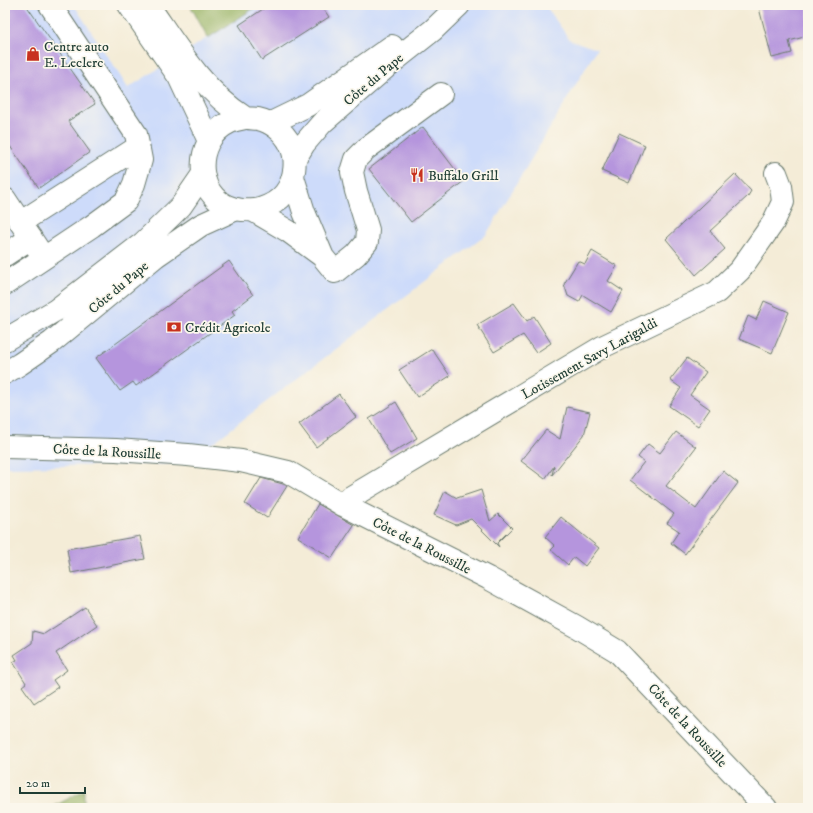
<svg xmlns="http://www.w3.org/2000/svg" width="813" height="813" font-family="'IM FELL DW Pica',serif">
<rect width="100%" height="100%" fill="#fbf7ec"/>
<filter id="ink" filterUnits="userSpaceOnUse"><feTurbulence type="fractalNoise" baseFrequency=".025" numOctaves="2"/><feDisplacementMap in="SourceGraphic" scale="8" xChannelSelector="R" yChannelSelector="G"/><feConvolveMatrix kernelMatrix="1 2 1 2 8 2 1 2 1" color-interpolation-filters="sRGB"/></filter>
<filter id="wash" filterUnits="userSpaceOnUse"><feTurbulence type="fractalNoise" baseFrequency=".012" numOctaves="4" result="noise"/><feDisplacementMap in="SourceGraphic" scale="16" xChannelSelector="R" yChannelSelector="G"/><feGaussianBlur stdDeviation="0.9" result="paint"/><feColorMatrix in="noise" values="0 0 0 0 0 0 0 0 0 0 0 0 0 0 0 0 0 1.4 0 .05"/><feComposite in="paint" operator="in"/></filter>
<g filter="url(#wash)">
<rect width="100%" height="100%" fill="#f4ecd7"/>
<!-- built -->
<path fill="#cddbfa" d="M 5,5 L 74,5 L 128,88 L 259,5 L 545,5 L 570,40 L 597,49 L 486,235 L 185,464 L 5,467 Z"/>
<!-- forest -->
<path fill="#97b264" stroke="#5b784c" d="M 190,5 L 259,5 L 208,38 Z
M 84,790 L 84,808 L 51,808 Z"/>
<g id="blocks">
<!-- building -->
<path fill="#b595dd" d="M 5,5 L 26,5 L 95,104 L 68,121 L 90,152 L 39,188 L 5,139 Z
M 269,5 L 321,5 L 329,17 L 262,60 L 239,25 Z
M 769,5 L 808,5 L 808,36 L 789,41 L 792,53 L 772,58 L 759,8 Z
M 423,127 L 464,181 L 411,222 L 369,169 Z
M 619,133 L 645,145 L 629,183 L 602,171 Z
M 735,174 L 751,191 L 748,196 L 710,231 L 725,249 L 696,275 L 666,239 Z
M 592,251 L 617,266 L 608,281 L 623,291 L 611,312 L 583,295 L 579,302 L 568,296 L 564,284 L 578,261 L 585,264 Z
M 229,261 L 253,295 L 232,311 L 235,315 L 136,386 L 133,382 L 120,391 L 96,358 Z
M 764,301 L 789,312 L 772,353 L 739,339 L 748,316 L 756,320 Z
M 514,303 L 527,321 L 534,316 L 551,343 L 536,353 L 523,335 L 494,352 L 477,325 Z
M 432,349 L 450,376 L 417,397 L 399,370 Z
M 687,358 L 706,372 L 690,395 L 710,409 L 698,426 L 669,406 L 681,388 L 670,380 Z
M 339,394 L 356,417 L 316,447 L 299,424 Z
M 396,402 L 417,438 L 390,454 L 369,419 Z
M 567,407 L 590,412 L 584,435 L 552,475 L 554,466 L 545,479 L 521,461 L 546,430 L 560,439 Z
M 676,432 L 696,447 L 666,486 L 696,509 L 723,471 L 738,483 L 685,554 L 671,543 L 679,531 L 667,523 L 674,514 L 630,480 L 644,462 L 638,457 L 648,444 L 660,453 Z
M 261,478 L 283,484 L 287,486 L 267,518 L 245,504 Z
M 481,490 L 490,521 L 498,514 L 512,528 L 497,543 L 499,547 L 471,519 L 456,525 L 434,515 L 445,491 L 457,498 Z
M 318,504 L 354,525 L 332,558 L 298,537 Z
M 561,517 L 599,548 L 585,566 L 574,557 L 568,565 L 551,550 L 555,546 L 545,537 Z
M 140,536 L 145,559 L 71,573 L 67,549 Z
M 85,607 L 97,625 L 56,653 L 67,670 L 53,680 L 58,687 L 34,703 L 22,686 L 26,683 L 13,662 L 17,660 L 14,655 L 32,643 L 33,631 L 44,634 Z"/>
</g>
</g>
<g filter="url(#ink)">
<use href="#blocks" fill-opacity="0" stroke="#6a7a6d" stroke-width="1"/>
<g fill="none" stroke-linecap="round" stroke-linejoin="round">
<defs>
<path id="minor" d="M 293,177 L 304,212 L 322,255
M 5,199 L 44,258
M 254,211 L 288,231 L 322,256 L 335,272 L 356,255 L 367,242 L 368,230 L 356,191 L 352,172 L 356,159 L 366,149 L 441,94
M 21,222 L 138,147
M 5,255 L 31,238
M 5,284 L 92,226 L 126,201 L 134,184 L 141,160 L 136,134 L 50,5
M 5,340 L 56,310 L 143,243 L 181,206 L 203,174
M 5,373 L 20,364 L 52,342 L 156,256 L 201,225 L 236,209
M 5,447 L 116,450 L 188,455 L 241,461 L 288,472 L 343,505 L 488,578 L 577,627 L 617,651 L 766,808
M 343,505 L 351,497 L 602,347 L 717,292 L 740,270 L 773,223 L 783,202 L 781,186 L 776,173"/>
<path id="major" d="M 129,5 L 179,77 L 209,141
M 148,5 C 176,45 202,90 244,117 C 248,119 253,118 258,119 C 272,122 284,132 290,144 C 298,159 295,180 285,193 C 279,201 270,206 260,209 C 254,211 249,210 242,210 C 195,206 189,141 230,122 C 235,120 240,119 245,118
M 271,123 L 308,105 L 392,46
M 295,159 L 304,144 L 322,123 L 390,64 L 433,30 L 459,5"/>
</defs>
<!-- minor casing -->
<use href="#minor" stroke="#6a7a6d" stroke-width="24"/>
<!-- major casing -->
<use href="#major" stroke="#6a7a6d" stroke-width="24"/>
<!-- minor -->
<use href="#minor" stroke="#fff" stroke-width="22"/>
<!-- major -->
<use href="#major" stroke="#fff" stroke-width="22"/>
</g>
</g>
<!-- icons -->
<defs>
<symbol id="shop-bare" viewBox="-9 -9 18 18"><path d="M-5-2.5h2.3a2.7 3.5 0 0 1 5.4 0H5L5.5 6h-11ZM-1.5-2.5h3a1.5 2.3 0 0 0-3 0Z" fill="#c8321e" stroke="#fbf7ec" stroke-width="2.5" paint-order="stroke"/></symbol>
<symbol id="restaurant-bare" viewBox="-9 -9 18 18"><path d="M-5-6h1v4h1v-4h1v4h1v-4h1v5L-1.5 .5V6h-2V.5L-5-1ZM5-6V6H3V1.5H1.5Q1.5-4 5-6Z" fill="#c8321e" stroke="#fbf7ec" stroke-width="2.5" paint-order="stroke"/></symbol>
<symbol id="bank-bare" viewBox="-9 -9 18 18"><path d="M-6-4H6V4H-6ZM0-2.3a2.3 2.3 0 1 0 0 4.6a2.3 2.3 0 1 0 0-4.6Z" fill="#c8321e" stroke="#fbf7ec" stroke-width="2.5" paint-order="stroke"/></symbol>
</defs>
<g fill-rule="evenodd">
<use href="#shop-bare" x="23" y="44" width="20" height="20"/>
<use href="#restaurant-bare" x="407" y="165" width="20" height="20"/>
<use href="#bank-bare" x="164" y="317" width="20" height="20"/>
</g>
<g text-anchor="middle" stroke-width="3.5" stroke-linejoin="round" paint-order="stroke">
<!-- poi labels -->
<g font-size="14" fill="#1f3d34" stroke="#fbf7ec" text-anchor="start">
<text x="44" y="51">Centre auto<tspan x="44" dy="16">E. Leclerc</tspan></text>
<text x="428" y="180">Buffalo Grill</text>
<text x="185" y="332">Crédit Agricole</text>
</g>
<!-- street labels -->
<g font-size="14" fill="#1f3d34" stroke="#fbf7ec">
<text transform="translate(373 79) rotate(-40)" y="5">Côte du Pape</text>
<text transform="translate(118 287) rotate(-40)" y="5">Côte du Pape</text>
<text transform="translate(589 358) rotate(-29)" y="5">Lotissement Savy Larigaldi</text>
<text transform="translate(107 451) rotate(3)" y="5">Côte de la Roussille</text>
<text transform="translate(422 545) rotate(27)" y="5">Côte de la Roussille</text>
<text transform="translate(688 725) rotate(47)" y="5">Côte de la Roussille</text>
</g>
</g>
<!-- margin -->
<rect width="813" height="813" fill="none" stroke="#fbf7ec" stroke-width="20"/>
<!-- scale -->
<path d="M20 787v6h65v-6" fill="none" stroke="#1f3d34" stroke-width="2"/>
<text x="26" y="787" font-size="12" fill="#1f3d34" stroke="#fbf7ec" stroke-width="3" paint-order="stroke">20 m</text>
</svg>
